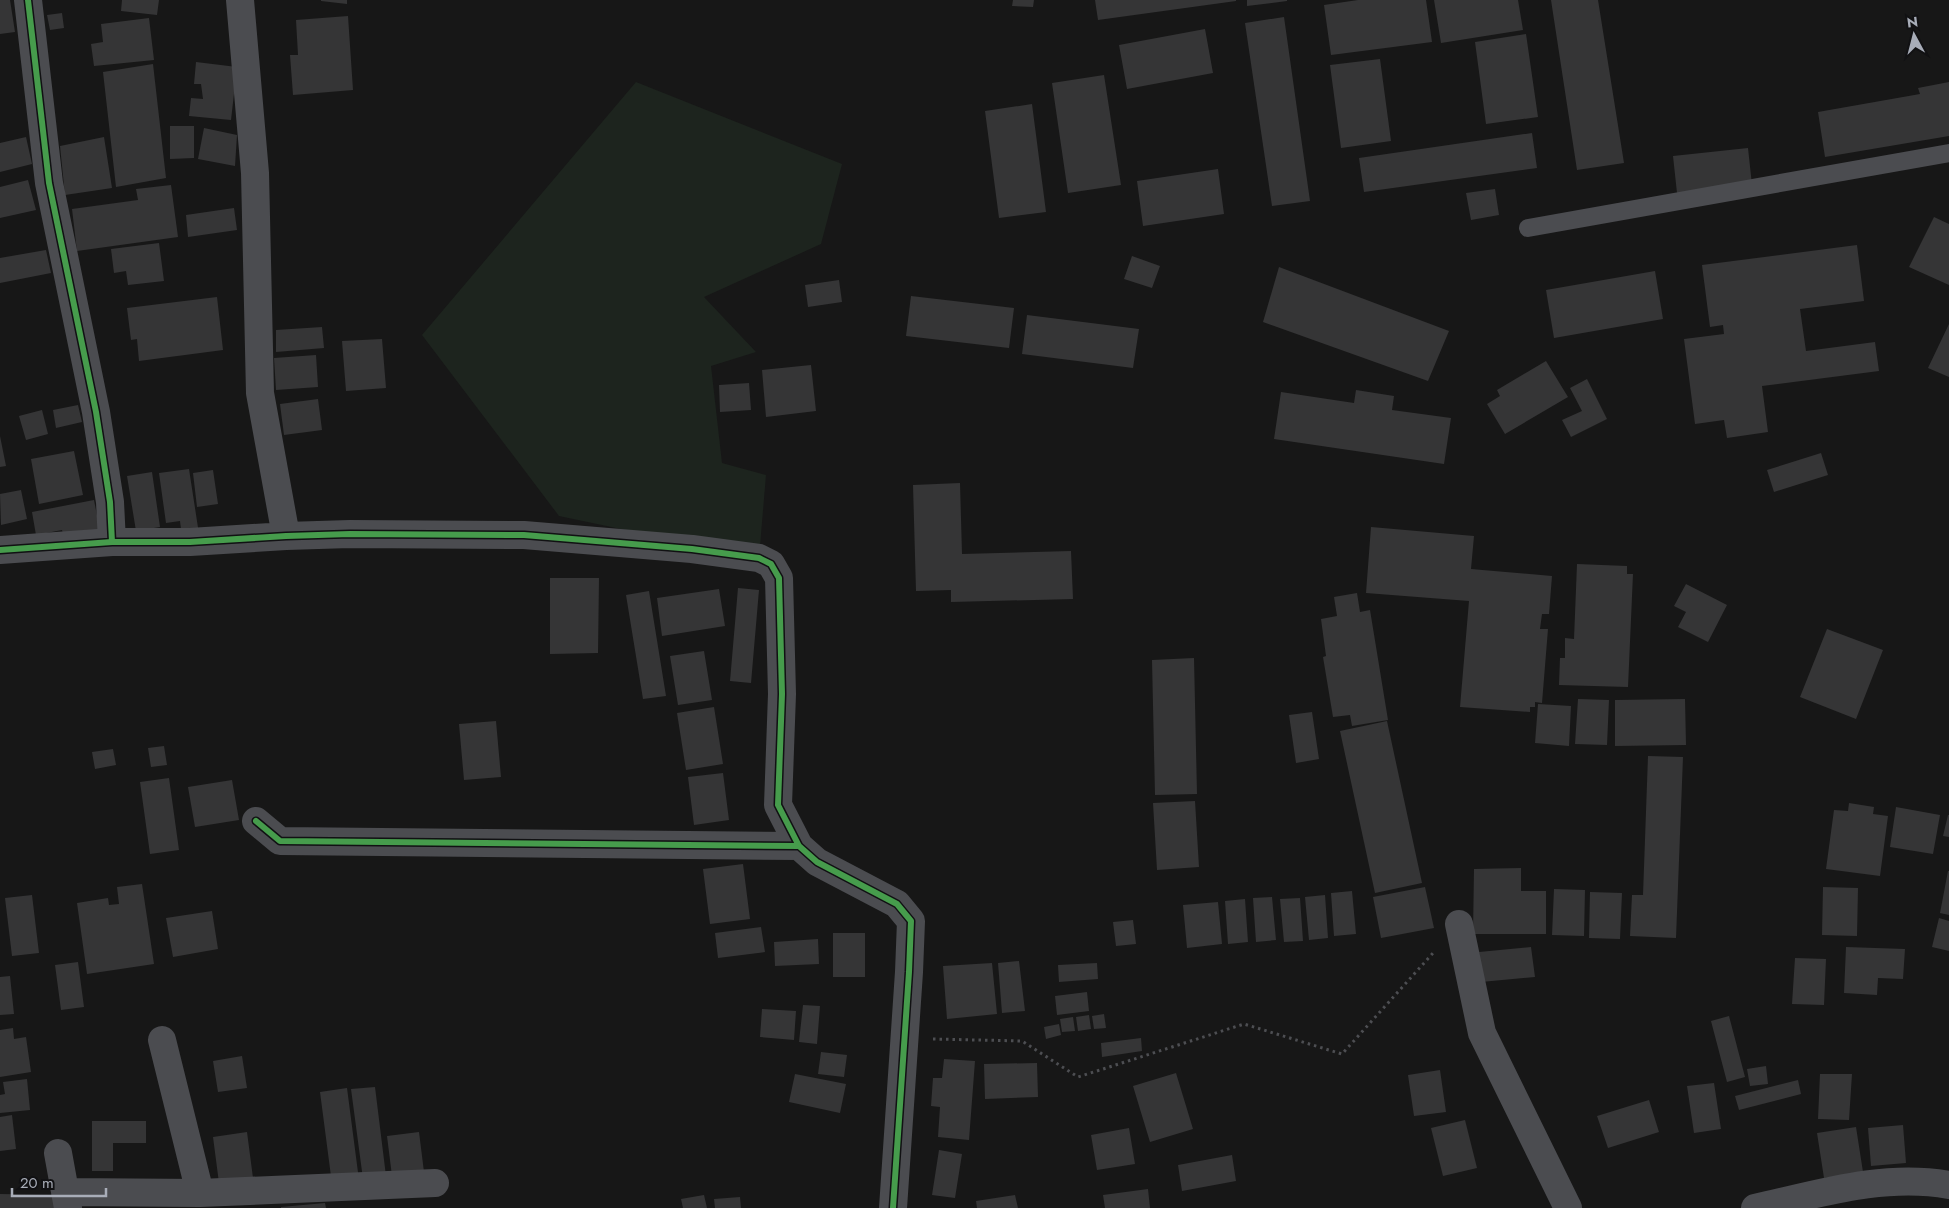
<svg xmlns="http://www.w3.org/2000/svg" width="1949" height="1208" font-family="Jost,sans-serif">
<rect width="100%" height="100%" fill="#171717"/>
<!-- green -->
<path fill="#1d241e" d="M 636,82 L 842,164 L 821,244 L 704,297 L 756,352 L 711,366 L 722,463 L 766,475 L 759,558 L 559,516 L 422,335 Z"/>
<!-- building -->
<path fill="#353536" d="M 0,0 L 10,0 L 15,32 L 0,34 Z
M 122,0 L 159,0 L 157,15 L 121,11 Z
M 321,0 L 347,0 L 347,4 L 321,1 Z
M 1013,0 L 1034,0 L 1033,7 L 1012,6 Z
M 1095,0 L 1236,0 L 1236,1 L 1098,20 Z
M 1247,0 L 1287,0 L 1287,1 L 1247,6 Z
M 1358,0 L 1426,0 L 1432,42 L 1331,55 L 1324,5 Z
M 1434,0 L 1518,0 L 1523,30 L 1441,43 Z
M 1551,0 L 1598,0 L 1624,163 L 1577,170 Z
M 62,13 L 64,28 L 50,30 L 47,15 Z
M 348,16 L 353,90 L 293,95 L 290,55 L 298,55 L 296,20 Z
M 1284,17 L 1310,201 L 1272,206 L 1245,23 Z
M 149,18 L 154,60 L 94,66 L 91,44 L 103,42 L 101,24 Z
M 1205,29 L 1213,73 L 1127,89 L 1119,45 Z
M 1526,34 L 1538,117 L 1486,124 L 1475,42 Z
M 1380,59 L 1391,141 L 1341,148 L 1330,65 Z
M 196,62 L 237,67 L 231,120 L 189,116 L 191,98 L 203,99 L 201,84 L 194,84 Z
M 153,64 L 166,178 L 116,187 L 103,72 Z
M 1104,75 L 1121,185 L 1068,193 L 1052,83 Z
M 1949,82 L 1949,136 L 1825,157 L 1818,112 L 1920,94 L 1918,88 Z
M 1032,104 L 1046,212 L 999,218 L 985,111 Z
M 170,126 L 194,126 L 194,158 L 170,159 Z
M 204,128 L 237,135 L 235,166 L 198,159 Z
M 1532,133 L 1537,168 L 1364,192 L 1359,158 Z
M 26,137 L 32,164 L 0,172 L 0,143 Z
M 104,137 L 112,188 L 65,195 L 60,146 Z
M 1748,148 L 1752,185 L 1677,193 L 1673,156 Z
M 1218,169 L 1224,214 L 1143,226 L 1137,181 Z
M 28,180 L 36,210 L 0,218 L 0,187 Z
M 171,185 L 178,237 L 77,251 L 72,209 L 138,200 L 136,189 Z
M 1495,189 L 1499,215 L 1471,220 L 1466,193 Z
M 234,208 L 237,230 L 188,237 L 186,215 Z
M 1934,217 L 1949,224 L 1949,285 L 1909,267 Z
M 159,243 L 164,281 L 128,285 L 126,271 L 114,273 L 111,249 Z
M 1857,245 L 1864,301 L 1800,309 L 1806,351 L 1875,342 L 1879,371 L 1762,386 L 1768,432 L 1727,438 L 1724,420 L 1695,424 L 1684,339 L 1724,334 L 1723,325 L 1710,327 L 1702,265 Z
M 46,250 L 51,273 L 0,283 L 0,258 Z
M 1132,256 L 1160,266 L 1152,288 L 1124,279 Z
M 1279,267 L 1449,331 L 1428,381 L 1263,322 Z
M 1655,271 L 1663,319 L 1554,338 L 1546,290 Z
M 839,280 L 842,302 L 808,307 L 805,285 Z
M 911,296 L 1014,308 L 1009,348 L 906,336 Z
M 217,297 L 223,350 L 139,361 L 137,339 L 131,340 L 127,308 Z
M 1027,315 L 1139,329 L 1133,368 L 1022,354 Z
M 1949,324 L 1949,377 L 1928,368 Z
M 322,327 L 324,348 L 276,352 L 276,330 Z
M 382,339 L 386,388 L 346,391 L 342,341 Z
M 316,355 L 318,387 L 276,390 L 274,358 Z
M 1546,361 L 1568,397 L 1505,434 L 1487,404 L 1500,396 L 1497,390 Z
M 811,365 L 816,411 L 766,417 L 762,370 Z
M 1587,379 L 1607,419 L 1571,437 L 1562,420 L 1582,411 L 1570,388 Z
M 749,383 L 751,410 L 720,412 L 719,385 Z
M 1356,390 L 1394,396 L 1392,410 L 1451,418 L 1444,464 L 1274,439 L 1281,392 L 1354,403 Z
M 318,399 L 322,430 L 284,435 L 280,404 Z
M 78,405 L 82,422 L 56,428 L 53,410 Z
M 42,410 L 48,434 L 26,440 L 19,416 Z
M 0,436 L 6,466 L 0,467 Z
M 74,451 L 83,495 L 39,504 L 31,459 Z
M 1821,453 L 1828,475 L 1774,492 L 1767,470 Z
M 189,469 L 199,534 L 182,537 L 180,521 L 166,523 L 159,473 Z
M 213,470 L 218,504 L 197,507 L 193,473 Z
M 152,472 L 160,527 L 136,531 L 127,476 Z
M 960,483 L 962,554 L 1071,551 L 1073,599 L 951,602 L 951,590 L 916,591 L 913,485 Z
M 21,490 L 27,519 L 1,525 L 0,494 Z
M 94,500 L 100,531 L 64,538 L 62,530 L 36,535 L 32,512 Z
M 1371,527 L 1474,536 L 1471,569 L 1552,576 L 1549,614 L 1542,614 L 1540,629 L 1548,629 L 1542,703 L 1535,702 L 1535,707 L 1530,707 L 1530,712 L 1460,707 L 1469,601 L 1366,593 Z
M 1577,564 L 1627,566 L 1627,574 L 1633,574 L 1628,687 L 1559,685 L 1560,658 L 1565,658 L 1565,638 L 1574,639 Z
M 550,578 L 599,578 L 598,653 L 550,654 Z
M 1686,584 L 1727,605 L 1708,642 L 1678,627 L 1686,612 L 1674,606 Z
M 738,588 L 759,590 L 751,683 L 730,681 Z
M 719,589 L 725,626 L 662,636 L 657,598 Z
M 649,591 L 666,696 L 643,699 L 626,595 Z
M 1357,593 L 1360,612 L 1370,610 L 1388,720 L 1352,726 L 1350,715 L 1333,717 L 1323,657 L 1326,656 L 1321,619 L 1337,616 L 1334,597 Z
M 1827,629 L 1883,650 L 1856,719 L 1800,697 Z
M 704,651 L 712,700 L 678,705 L 670,656 Z
M 1194,658 L 1197,794 L 1155,795 L 1152,660 Z
M 1578,699 L 1609,700 L 1607,745 L 1575,744 Z
M 1685,699 L 1686,745 L 1615,746 L 1615,700 Z
M 1538,704 L 1571,706 L 1569,746 L 1535,743 Z
M 714,707 L 723,764 L 686,770 L 677,713 Z
M 1312,712 L 1319,759 L 1296,763 L 1289,715 Z
M 496,721 L 501,777 L 464,780 L 459,724 Z
M 1387,721 L 1422,883 L 1375,893 L 1340,731 Z
M 164,746 L 167,765 L 151,767 L 148,748 Z
M 113,749 L 116,765 L 95,769 L 92,752 Z
M 1648,756 L 1683,757 L 1676,938 L 1630,936 L 1632,895 L 1643,895 Z
M 723,773 L 729,820 L 694,825 L 688,777 Z
M 169,778 L 179,850 L 150,854 L 140,782 Z
M 232,780 L 239,820 L 195,827 L 188,787 Z
M 1195,801 L 1199,867 L 1157,870 L 1153,803 Z
M 1849,803 L 1874,807 L 1873,814 L 1888,816 L 1880,876 L 1826,869 L 1834,810 L 1848,811 Z
M 1896,807 L 1940,815 L 1933,854 L 1890,847 Z
M 1948,815 L 1949,815 L 1949,837 L 1943,836 Z
M 743,864 L 750,919 L 710,924 L 703,869 Z
M 1521,868 L 1521,891 L 1546,891 L 1546,934 L 1473,934 L 1474,869 Z
M 1948,871 L 1949,871 L 1949,915 L 1940,913 Z
M 142,884 L 154,964 L 87,974 L 77,903 L 108,898 L 109,905 L 119,904 L 117,887 Z
M 1425,887 L 1434,928 L 1381,938 L 1373,897 Z
M 1823,887 L 1858,888 L 1857,936 L 1822,935 Z
M 1554,889 L 1585,890 L 1584,936 L 1552,935 Z
M 1352,891 L 1356,934 L 1334,936 L 1331,893 Z
M 1590,892 L 1622,893 L 1620,939 L 1589,938 Z
M 32,895 L 39,953 L 12,956 L 5,898 Z
M 1325,895 L 1328,938 L 1309,940 L 1305,897 Z
M 1272,897 L 1276,940 L 1256,942 L 1253,898 Z
M 1300,898 L 1303,941 L 1284,942 L 1280,899 Z
M 1245,899 L 1248,942 L 1228,944 L 1225,901 Z
M 1218,902 L 1222,944 L 1187,948 L 1183,905 Z
M 212,911 L 218,949 L 173,957 L 166,918 Z
M 1939,918 L 1949,921 L 1949,951 L 1932,947 Z
M 1133,920 L 1136,944 L 1116,946 L 1113,922 Z
M 761,927 L 765,952 L 718,958 L 715,933 Z
M 833,933 L 865,933 L 865,977 L 833,977 Z
M 818,939 L 819,964 L 775,966 L 774,942 Z
M 1531,947 L 1535,977 L 1481,982 L 1479,952 Z
M 1846,947 L 1905,949 L 1903,979 L 1878,978 L 1877,995 L 1844,993 Z
M 1795,958 L 1826,959 L 1824,1005 L 1792,1004 Z
M 1019,961 L 1025,1011 L 1002,1013 L 998,963 Z
M 78,962 L 84,1007 L 61,1010 L 55,965 Z
M 992,963 L 997,1014 L 947,1019 L 943,966 Z
M 1097,963 L 1098,979 L 1059,982 L 1058,965 Z
M 10,976 L 14,1014 L 0,1015 L 0,977 Z
M 1087,992 L 1089,1011 L 1057,1015 L 1055,996 Z
M 803,1005 L 820,1006 L 817,1044 L 799,1042 Z
M 762,1009 L 796,1011 L 794,1040 L 760,1037 Z
M 1104,1014 L 1106,1028 L 1094,1029 L 1092,1016 Z
M 1089,1015 L 1091,1029 L 1078,1031 L 1076,1017 Z
M 1729,1016 L 1745,1077 L 1727,1082 L 1711,1021 Z
M 1073,1017 L 1075,1031 L 1062,1032 L 1060,1019 Z
M 1059,1024 L 1061,1035 L 1046,1039 L 1044,1027 Z
M 13,1028 L 14,1039 L 26,1037 L 31,1072 L 0,1077 L 0,1030 Z
M 1141,1038 L 1142,1051 L 1102,1057 L 1101,1043 Z
M 821,1052 L 847,1055 L 844,1077 L 818,1074 Z
M 242,1056 L 247,1088 L 218,1092 L 213,1061 Z
M 944,1059 L 975,1061 L 969,1140 L 938,1137 L 940,1107 L 931,1106 L 933,1078 L 942,1078 Z
M 1037,1063 L 1038,1097 L 985,1099 L 984,1064 Z
M 1766,1066 L 1768,1084 L 1750,1086 L 1747,1069 Z
M 1440,1070 L 1446,1112 L 1414,1116 L 1408,1075 Z
M 1176,1073 L 1193,1129 L 1150,1142 L 1133,1086 Z
M 795,1074 L 846,1084 L 840,1113 L 789,1102 Z
M 1820,1074 L 1852,1074 L 1849,1120 L 1818,1119 Z
M 27,1079 L 30,1110 L 0,1113 L 0,1095 L 5,1094 L 3,1082 Z
M 1798,1080 L 1801,1094 L 1739,1110 L 1735,1096 Z
M 1714,1083 L 1721,1129 L 1694,1133 L 1687,1086 Z
M 375,1087 L 386,1176 L 363,1179 L 351,1089 Z
M 347,1088 L 359,1180 L 332,1184 L 320,1092 Z
M 1649,1100 L 1659,1132 L 1608,1148 L 1597,1116 Z
M 12,1115 L 16,1149 L 0,1151 L 0,1117 Z
M 1465,1120 L 1477,1168 L 1443,1176 L 1431,1128 Z
M 92,1121 L 146,1121 L 146,1143 L 113,1143 L 113,1171 L 92,1171 Z
M 1903,1125 L 1906,1163 L 1871,1166 L 1868,1128 Z
M 1856,1127 L 1863,1172 L 1824,1178 L 1817,1133 Z
M 1129,1128 L 1135,1164 L 1097,1170 L 1091,1135 Z
M 247,1132 L 253,1178 L 219,1183 L 213,1137 Z
M 419,1132 L 424,1172 L 392,1176 L 387,1136 Z
M 939,1150 L 962,1154 L 955,1198 L 932,1195 Z
M 1232,1155 L 1236,1181 L 1182,1191 L 1178,1165 Z
M 1148,1189 L 1150,1208 L 1105,1208 L 1103,1195 Z
M 0,1194 L 56,1195 L 55,1208 L 0,1208 Z
M 704,1195 L 707,1208 L 683,1208 L 681,1199 Z
M 1015,1195 L 1018,1208 L 977,1208 L 976,1201 Z
M 740,1197 L 741,1208 L 715,1208 L 714,1199 Z
M 325,1203 L 326,1208 L 281,1208 L 281,1207 Z"/>
<g fill="none" stroke-linecap="round" stroke-linejoin="round">
<!-- path -->
<path stroke="#4d4e52" stroke-width="3" stroke-dasharray="2.5 4" stroke-linecap="butt" d="M 933,1039 L 1022,1041 L 1078,1077 L 1244,1024 L 1342,1054 L 1434,952"/>
<!-- service -->
<path stroke="#4b4c50" stroke-width="18" d="M 1528,228 L 1949,153"/>
<!-- minor -->
<path stroke="#4b4c50" stroke-width="28" d="M 28,0 L 49,183 L 96,412 L 110,502 L 112,542
M 240,0 L 255,173 L 260,393 L 286,536
M 0,550 L 112,542 L 190,542 L 286,536 L 350,534 L 524,535 L 692,549 L 759,558 L 771,564 L 779,578 L 782,694 L 778,805 L 799,846 L 817,862 L 897,904 L 911,921 L 909,972 L 893,1208
M 256,821 L 280,841 L 799,846
M 1459,924 L 1482,1033 L 1568,1208
M 162,1040 L 200,1193
M 58,1153 L 68,1208
M 65,1192 L 200,1193 L 435,1183
M 1755,1208 C 1818,1194 1884,1173 1949,1185"/>
<defs>
<path id="cycleway" d="M 28,0 L 49,183 L 96,412 L 110,502 L 112,542
M 0,550 L 112,542 L 190,542 L 286,536 L 350,534 L 524,535 L 692,549 L 759,558 L 771,564 L 779,578 L 782,694 L 778,805 L 799,846 L 817,862 L 897,904 L 911,921 L 909,972 L 893,1208
M 256,821 L 280,841 L 799,846"/>
</defs>
<!-- cycleway casing -->
<use href="#cycleway" stroke="#111113" stroke-width="9"/>
<!-- cycleway -->
<use href="#cycleway" stroke="#469c4c" stroke-width="6"/>
</g>
<!-- north arrow -->
<g transform="translate(1914 35) rotate(353)" stroke="#111113" stroke-width="4" paint-order="stroke">
<path d="M0-4L9 19L0 12L-9 19Z" fill="#a8adb8"/>
<text y="-8" font-size="14" font-weight="bold" text-anchor="middle" fill="#a8adb8">N</text>
</g>
<!-- scale -->
<path d="M12 1188v8h94v-8" fill="none" stroke="#a8adb8" stroke-width="2.5"/>
<text x="20" y="1188" font-size="15" fill="#a8adb8" stroke="#111113" stroke-width="4" paint-order="stroke">20 m</text>
</svg>
